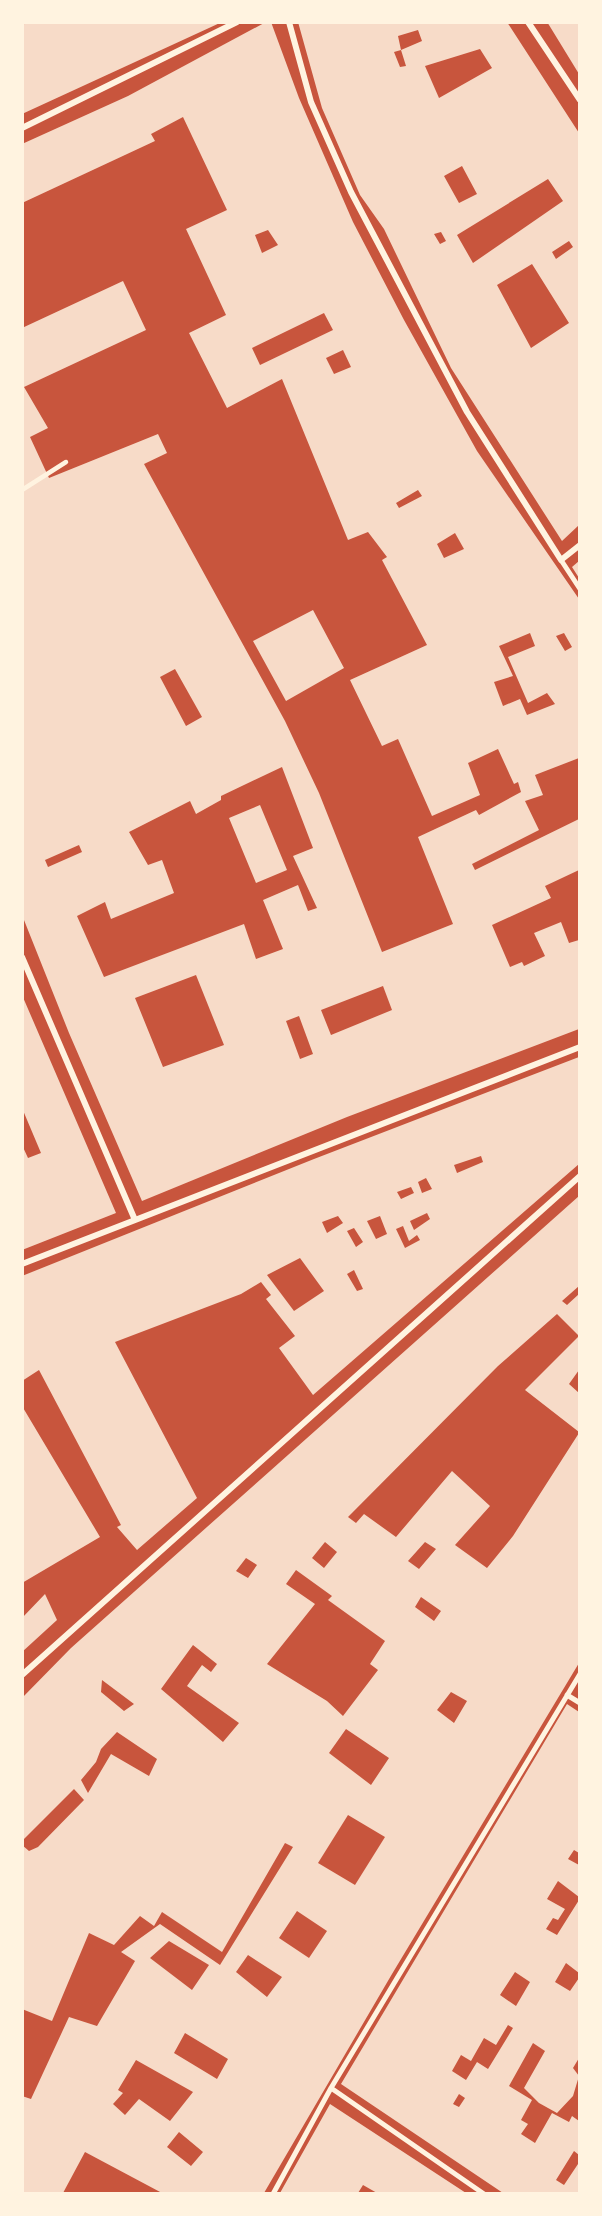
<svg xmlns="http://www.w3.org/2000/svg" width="602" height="2216" font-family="'Source Sans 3',sans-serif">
<rect width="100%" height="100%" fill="#c8553d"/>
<!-- building -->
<path fill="#f7dbc8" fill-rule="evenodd" d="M 29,22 L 222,22 L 22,114 L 22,25 Z
M 266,22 L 271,22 L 299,98 L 353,222 L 404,320 L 477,451 L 579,599 L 579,758 L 535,775 L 543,795 L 525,801 L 539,830 L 472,864 L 475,870 L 579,819 L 579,870 L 545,886 L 551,898 L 492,925 L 510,967 L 522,962 L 524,966 L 545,956 L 534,933 L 561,922 L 569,943 L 579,940 L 579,1029 L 347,1117 L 142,1201 L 69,1033 L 22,915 L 22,328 L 123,281 L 146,330 L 24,387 L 48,428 L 30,437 L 49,478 L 158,434 L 167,453 L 144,464 L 285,721 L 319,793 L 382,952 L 453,924 L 418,837 L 476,810 L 479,815 L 521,792 L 518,782 L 514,784 L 498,749 L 468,763 L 480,795 L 432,816 L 398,739 L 382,746 L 350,680 L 427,645 L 382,560 L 387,557 L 368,532 L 348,540 L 282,379 L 227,408 L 189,333 L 226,315 L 186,229 L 227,210 L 183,117 L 151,134 L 155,141 L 22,203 L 22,144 L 128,96 ZM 268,230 L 278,245 L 262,253 L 255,235 ZM 324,313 L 333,330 L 260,365 L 252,348 ZM 343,350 L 351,367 L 334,374 L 326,358 ZM 418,490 L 422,496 L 399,508 L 396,503 ZM 455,533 L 464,549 L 444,558 L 437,544 ZM 530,633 L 535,646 L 508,657 L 528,703 L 547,693 L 555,704 L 527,715 L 520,699 L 503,706 L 494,682 L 513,676 L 499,646 ZM 564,633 L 572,647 L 565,651 L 556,636 ZM 175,669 L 202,717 L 186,726 L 160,677 ZM 282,767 L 313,848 L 293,856 L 317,908 L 308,911 L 298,885 L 263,900 L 283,949 L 256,959 L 244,924 L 104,977 L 77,916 L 105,902 L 111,919 L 174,893 L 162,860 L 148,865 L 129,832 L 190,801 L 196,814 L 221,800 L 221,796 ZM 79,845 L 82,852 L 48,867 L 45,860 ZM 196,975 L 224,1045 L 163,1067 L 135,998 ZM 383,986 L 392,1010 L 331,1035 L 321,1010 ZM 299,1016 L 313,1054 L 300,1059 L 286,1021 Z
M 298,22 L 507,22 L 579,133 L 579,525 L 562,541 L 451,368 L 384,229 L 360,195 L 322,108 ZM 418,30 L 422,41 L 401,50 L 406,66 L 400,67 L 394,52 L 401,50 L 398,36 ZM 480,49 L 492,68 L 439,98 L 425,66 ZM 462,166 L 477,194 L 459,203 L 444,176 ZM 548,179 L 563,201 L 473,263 L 457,235 ZM 441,232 L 446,241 L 440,244 L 434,234 ZM 569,241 L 573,247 L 556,259 L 552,252 ZM 532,264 L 569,323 L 531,348 L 497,285 Z
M 547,22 L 579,22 L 579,74 L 549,25 Z
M 579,561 L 579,578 L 572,567 Z
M 313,610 L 344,668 L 286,701 L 253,641 Z
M 260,805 L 287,870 L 256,883 L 229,818 Z
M 22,995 L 116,1213 L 22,1250 L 22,1145 L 28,1158 L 41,1153 L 22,1108 Z
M 579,1057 L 579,1164 L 313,1395 L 279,1348 L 295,1336 L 266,1299 L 271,1295 L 261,1282 L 241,1294 L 115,1342 L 197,1498 L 137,1550 L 117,1527 L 121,1525 L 39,1370 L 22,1381 L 22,1276 L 314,1159 ZM 481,1156 L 483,1162 L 457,1173 L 454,1165 ZM 426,1178 L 432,1189 L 422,1193 L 418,1182 ZM 411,1187 L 414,1193 L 401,1199 L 397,1192 ZM 427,1213 L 430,1219 L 414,1230 L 410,1221 ZM 338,1216 L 343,1223 L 327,1233 L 322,1222 ZM 380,1216 L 387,1234 L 376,1239 L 367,1221 ZM 403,1226 L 409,1241 L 417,1235 L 420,1240 L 405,1248 L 396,1229 ZM 354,1228 L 363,1242 L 356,1247 L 347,1231 ZM 300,1258 L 324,1291 L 294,1311 L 267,1275 ZM 354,1270 L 363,1289 L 357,1291 L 347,1274 Z
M 579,1196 L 579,1286 L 562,1301 L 567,1305 L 579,1294 L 579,1370 L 569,1384 L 579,1393 L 579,1432 L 525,1390 L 579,1336 L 557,1314 L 498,1366 L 348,1517 L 356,1523 L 364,1514 L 396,1537 L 452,1471 L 490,1506 L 455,1545 L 487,1568 L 513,1536 L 579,1433 L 579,1663 L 392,1974 L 264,2193 L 162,2193 L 85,2152 L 63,2193 L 22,2193 L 22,2096 L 31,2099 L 69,2017 L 97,2026 L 135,1961 L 121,1952 L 160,1924 L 220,1965 L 293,1847 L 285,1843 L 222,1952 L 162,1912 L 154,1926 L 140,1916 L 114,1945 L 89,1933 L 52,2021 L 22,2009 L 22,1845 L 29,1851 L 38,1847 L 84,1800 L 74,1789 L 22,1841 L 22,1698 L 71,1648 ZM 325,1542 L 337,1552 L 324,1568 L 312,1558 ZM 425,1542 L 436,1549 L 419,1569 L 408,1561 ZM 246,1558 L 257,1565 L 248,1578 L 236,1571 ZM 296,1570 L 332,1596 L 328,1600 L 385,1641 L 370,1664 L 378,1670 L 343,1716 L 327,1701 L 267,1664 L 315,1604 L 286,1584 ZM 421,1597 L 441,1611 L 434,1621 L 415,1607 ZM 193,1645 L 217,1664 L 211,1672 L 202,1665 L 187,1686 L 239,1723 L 223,1742 L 161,1689 ZM 102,1680 L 134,1704 L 124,1711 L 101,1692 ZM 451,1692 L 467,1701 L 454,1723 L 437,1710 ZM 346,1729 L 389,1758 L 371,1785 L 329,1753 ZM 117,1732 L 157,1759 L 149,1776 L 111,1754 L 88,1793 L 81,1780 L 96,1762 L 101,1749 ZM 348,1815 L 385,1837 L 355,1885 L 318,1863 ZM 297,1911 L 327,1931 L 309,1958 L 279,1938 ZM 169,1941 L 209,1965 L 192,1990 L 150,1958 ZM 248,1955 L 282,1977 L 267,1997 L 236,1972 ZM 185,2033 L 228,2059 L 217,2079 L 174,2053 ZM 136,2060 L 193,2092 L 170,2121 L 139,2099 L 125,2115 L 113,2104 L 123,2093 L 118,2090 ZM 179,2132 L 203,2152 L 191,2166 L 167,2147 Z
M 22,1406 L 100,1537 L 22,1583 Z
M 45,1594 L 57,1620 L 22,1652 L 22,1618 Z
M 567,1704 L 579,1712 L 579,1853 L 574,1850 L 568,1859 L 579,1865 L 579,1897 L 558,1881 L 547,1899 L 565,1909 L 558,1920 L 553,1918 L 546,1929 L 557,1935 L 579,1900 L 579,1973 L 566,1963 L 555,1982 L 570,1991 L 579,1978 L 579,2058 L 573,2068 L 579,2076 L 573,2096 L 557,2113 L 539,2103 L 524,2088 L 545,2051 L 533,2043 L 509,2086 L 532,2100 L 521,2120 L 528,2124 L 521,2134 L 535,2143 L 552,2113 L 569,2122 L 572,2116 L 579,2121 L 579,2155 L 574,2151 L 556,2180 L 564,2185 L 578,2164 L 579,2193 L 503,2193 L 341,2084 ZM 515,1972 L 530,1982 L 516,2006 L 500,1995 ZM 508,2025 L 513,2028 L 488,2069 L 477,2062 L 466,2080 L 452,2071 L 461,2055 L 471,2061 L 484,2038 L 496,2045 ZM 459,2094 L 465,2098 L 459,2107 L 453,2104 Z
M 330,2104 L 466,2193 L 377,2193 L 363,2185 L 358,2193 L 280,2193 Z"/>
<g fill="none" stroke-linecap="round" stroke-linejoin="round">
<!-- service -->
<path stroke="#fff3e0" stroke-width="4.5" d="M 22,490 L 66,462"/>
<!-- pedestrian -->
<path stroke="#fff3e0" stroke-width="5" d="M 561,560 L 580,589
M 567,1695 L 580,1703
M 331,2088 L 484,2194
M 273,2194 L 331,2088 L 580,1674"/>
<!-- minor -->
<path stroke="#fff3e0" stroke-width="6" d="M 289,22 L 311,102 L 351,192 L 467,412 L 561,560 L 580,545
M 528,22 L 580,100
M 22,128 L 237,22
M 22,957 L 135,1220
M 22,1264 L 580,1047
M 22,1675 L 580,1176"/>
</g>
<!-- border -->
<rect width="602" height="2216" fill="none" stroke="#fff3e0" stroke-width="48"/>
</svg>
